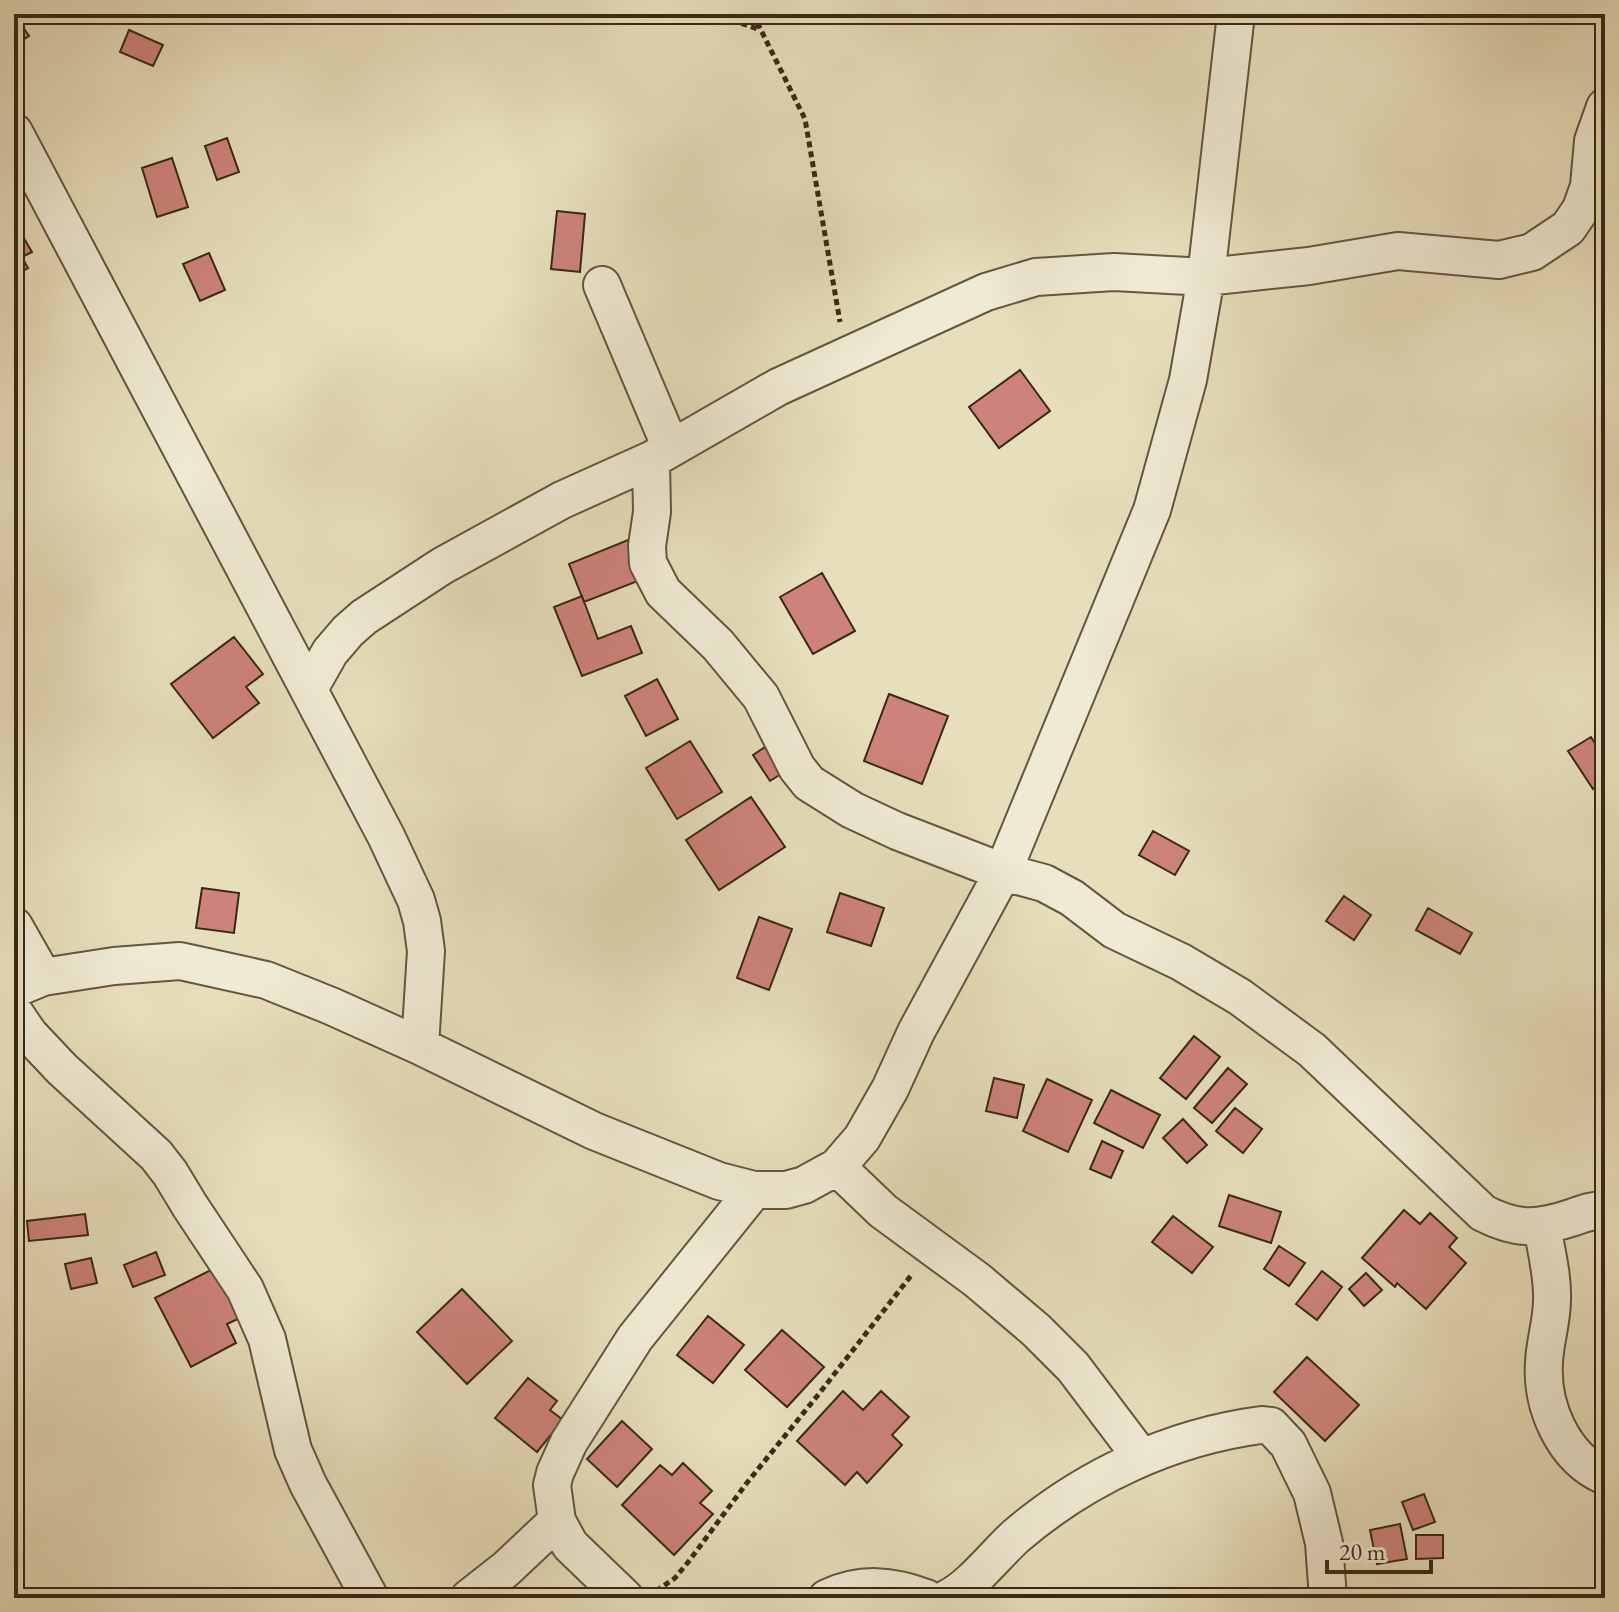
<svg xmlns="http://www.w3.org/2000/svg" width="1619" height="1612" font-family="'EB Garamond',serif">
<rect width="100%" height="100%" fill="#e7debb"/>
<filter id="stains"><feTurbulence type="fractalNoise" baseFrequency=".0025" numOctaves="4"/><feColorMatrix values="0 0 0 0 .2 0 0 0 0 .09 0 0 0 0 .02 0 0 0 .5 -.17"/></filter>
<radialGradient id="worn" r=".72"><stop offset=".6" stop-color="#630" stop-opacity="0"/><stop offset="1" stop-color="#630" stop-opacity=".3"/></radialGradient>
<!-- building -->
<path fill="#cd837b" stroke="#382916" stroke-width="2" d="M 14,14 L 29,36 L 14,46 Z
M 129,30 L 163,45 L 153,66 L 120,52 Z
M 227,138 L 239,172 L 217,180 L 205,146 Z
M 172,158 L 188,207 L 157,217 L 142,168 Z
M 557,211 L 585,214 L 580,272 L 551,269 Z
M 15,223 L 32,252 L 22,257 L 28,268 L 14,276 Z
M 209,253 L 225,290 L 200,301 L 183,264 Z
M 1020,370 L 1050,411 L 999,448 L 969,407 Z
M 628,540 L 643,579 L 584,602 L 569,564 Z
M 822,573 L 855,631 L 813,654 L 780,597 Z
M 582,596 L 598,639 L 631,626 L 642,653 L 582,676 L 554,607 Z
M 234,637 L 263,674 L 246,687 L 259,703 L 213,738 L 171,684 Z
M 657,679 L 678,719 L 646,736 L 625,696 Z
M 889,694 L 948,716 L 922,784 L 864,761 Z
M 1591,737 L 1605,759 L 1605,781 L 1593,789 L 1568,751 Z
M 690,741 L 722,792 L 677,819 L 646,768 Z
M 774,741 L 792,767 L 770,781 L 753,755 Z
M 751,797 L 785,847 L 719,890 L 686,840 Z
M 1153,831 L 1189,851 L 1175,875 L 1139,855 Z
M 202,888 L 239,893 L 234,933 L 196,928 Z
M 840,893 L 884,908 L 871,946 L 827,932 Z
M 1344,896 L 1371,915 L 1354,940 L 1326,921 Z
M 1428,908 L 1472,933 L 1460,954 L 1416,930 Z
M 759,917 L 792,929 L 769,990 L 737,978 Z
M 1194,1036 L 1220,1057 L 1186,1099 L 1160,1078 Z
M 1228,1068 L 1247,1084 L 1212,1123 L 1194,1108 Z
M 994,1078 L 1024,1085 L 1017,1118 L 986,1111 Z
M 1047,1079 L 1092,1100 L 1068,1152 L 1023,1131 Z
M 1111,1090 L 1160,1115 L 1143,1148 L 1094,1123 Z
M 1235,1108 L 1262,1129 L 1243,1153 L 1216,1131 Z
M 1183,1119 L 1207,1145 L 1187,1163 L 1163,1138 Z
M 1102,1141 L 1123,1151 L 1111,1178 L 1090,1169 Z
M 1229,1195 L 1281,1212 L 1271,1243 L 1219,1226 Z
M 1404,1210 L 1420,1224 L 1430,1213 L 1457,1238 L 1449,1247 L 1466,1263 L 1426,1309 L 1397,1283 L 1395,1287 L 1362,1258 Z
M 85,1214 L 88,1235 L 29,1241 L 27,1221 Z
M 1173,1216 L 1213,1247 L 1192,1273 L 1152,1242 Z
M 1279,1246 L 1305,1263 L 1289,1286 L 1264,1269 Z
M 156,1252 L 165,1275 L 133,1287 L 124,1265 Z
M 91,1258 L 97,1283 L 71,1289 L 65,1264 Z
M 215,1268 L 240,1318 L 227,1324 L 236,1343 L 191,1367 L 155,1298 Z
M 1322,1271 L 1342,1287 L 1317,1320 L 1296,1304 Z
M 1366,1273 L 1382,1290 L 1364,1306 L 1349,1289 Z
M 462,1289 L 512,1341 L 467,1384 L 417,1332 Z
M 708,1316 L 744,1345 L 713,1383 L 677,1355 Z
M 782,1330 L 824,1367 L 787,1407 L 745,1370 Z
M 1307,1357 L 1359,1405 L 1325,1441 L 1274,1392 Z
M 528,1378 L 557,1401 L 550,1410 L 563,1420 L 537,1452 L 495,1418 Z
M 843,1391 L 863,1410 L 881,1391 L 909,1417 L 892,1435 L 902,1445 L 867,1483 L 857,1472 L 845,1485 L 797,1441 Z
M 622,1421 L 652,1449 L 617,1487 L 587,1459 Z
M 683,1463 L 712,1491 L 700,1503 L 713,1514 L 674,1555 L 622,1505 L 660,1465 L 672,1475 Z
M 1424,1494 L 1435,1522 L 1413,1530 L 1402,1502 Z
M 1400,1524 L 1407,1559 L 1377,1564 L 1370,1530 Z
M 1416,1535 L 1443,1535 L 1443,1558 L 1416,1559 Z"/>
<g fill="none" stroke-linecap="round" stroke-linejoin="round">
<defs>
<path id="minor" d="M 14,132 L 386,836 L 416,900 L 422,921 L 426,951 L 420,1046
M 602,285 L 671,448
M 651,460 L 652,512 L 647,546 L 648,563 L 663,592 L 718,645 L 761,697 L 797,768 L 809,783 L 852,810 L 897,831 L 1003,872 L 1044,883 L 1072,898 L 1114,930 L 1181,962 L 1240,997 L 1312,1050 L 1483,1213 C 1518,1231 1538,1229 1574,1217 C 1585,1213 1593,1210 1605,1210
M 309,689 L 330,652 L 348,631 L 364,617 L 442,566 L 562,500 L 651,460 L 778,387 L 986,292 L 1036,277 L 1114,272 L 1206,277 L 1309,266 L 1398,251 L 1499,260 L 1532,252 L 1568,228 L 1581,209 L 1589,186 L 1593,141 L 1605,107
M 14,926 L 43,977
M 14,989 L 43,977 L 114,966 L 180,961 L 266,980 L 331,1006 L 420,1046 L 594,1131 L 719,1181 L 754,1190 L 786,1190 L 804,1185 L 837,1167 L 862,1138 L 890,1089 L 916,1032 L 1003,872 L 1152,510 L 1188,380 L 1206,277 L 1236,14
M 14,1012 L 29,1034 L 62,1069 L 156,1155 L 170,1173 L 190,1206 L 245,1289 L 267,1339 L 293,1450 L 308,1484 L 370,1598
M 837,1167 L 883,1211 L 977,1280 L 1036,1330 L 1073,1367 L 1141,1457
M 1542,1226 C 1546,1250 1553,1276 1552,1300 C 1552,1321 1545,1341 1544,1362 C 1541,1406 1563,1458 1605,1476
M 469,1598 L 506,1569 L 557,1521
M 625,1598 L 570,1545 L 557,1521 L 552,1485 L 555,1473 L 569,1442 L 635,1338 L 754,1190
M 827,1598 C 861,1582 892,1585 926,1598
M 948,1598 C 971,1587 996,1554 1016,1536 C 1085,1477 1171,1437 1261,1425 L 1271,1426 L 1288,1444 L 1312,1493 L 1324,1543 L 1328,1598"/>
</defs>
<!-- minor casing -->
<use href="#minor" stroke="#64563f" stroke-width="40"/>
<!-- path -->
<path stroke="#382916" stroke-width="5" stroke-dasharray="6 4" stroke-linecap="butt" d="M 713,14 L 758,29
M 753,14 L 805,119 L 840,322
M 656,1591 L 675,1578 L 689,1561 L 746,1484 L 818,1395 L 913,1273"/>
<!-- minor -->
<use href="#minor" stroke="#efead3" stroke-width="36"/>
</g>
<!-- margin -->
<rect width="1619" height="1612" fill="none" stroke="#e7debb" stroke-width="48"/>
<rect x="16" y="16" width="1587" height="1580" fill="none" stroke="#382916" stroke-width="4"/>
<rect x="24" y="24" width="1571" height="1564" fill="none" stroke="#382916" stroke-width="2"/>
<!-- scale -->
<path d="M1327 1560v12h104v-12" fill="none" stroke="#382916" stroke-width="4"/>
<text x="1339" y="1560" font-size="24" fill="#382916" stroke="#efead3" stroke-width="6" paint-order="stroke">20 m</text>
<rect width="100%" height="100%" filter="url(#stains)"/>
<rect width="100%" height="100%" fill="url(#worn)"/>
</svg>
